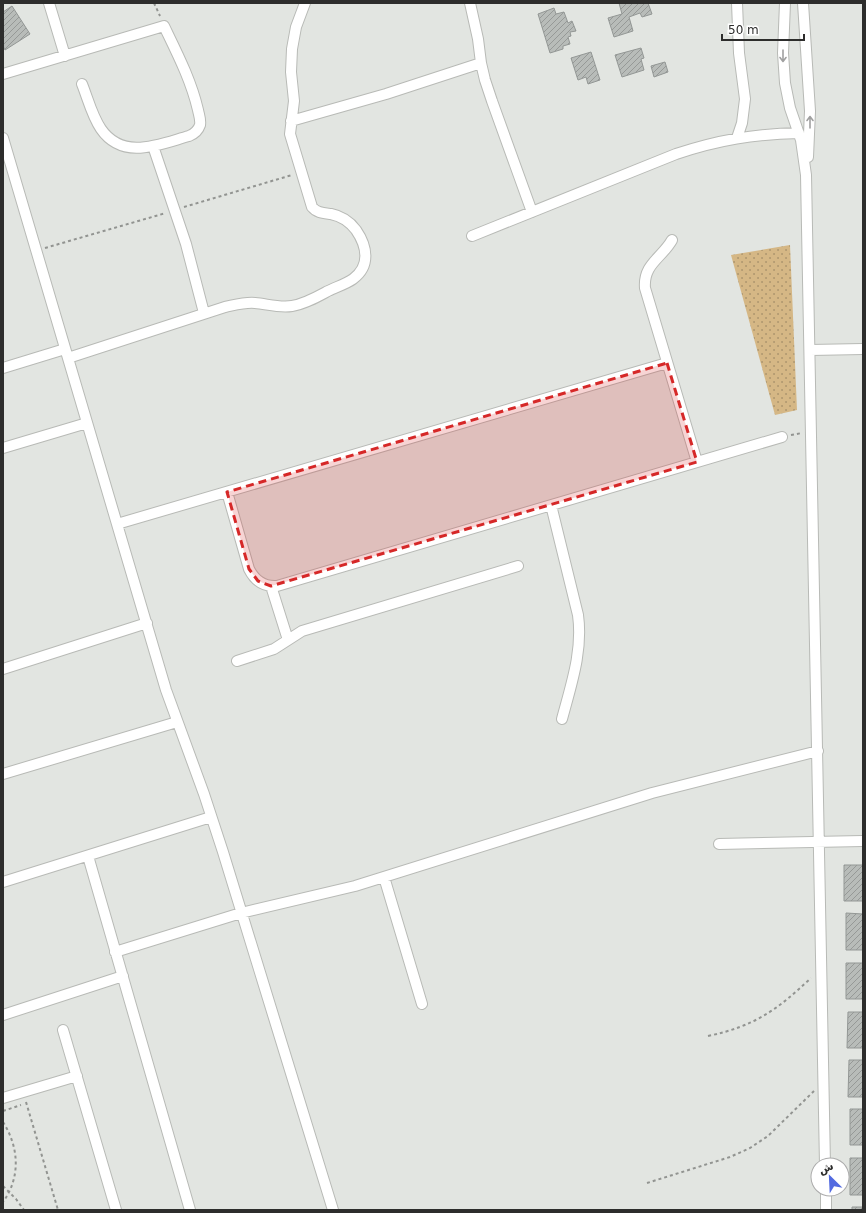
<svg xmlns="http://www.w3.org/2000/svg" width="866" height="1213" font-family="'DejaVu Sans',Cairo,sans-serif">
<defs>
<pattern id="park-dots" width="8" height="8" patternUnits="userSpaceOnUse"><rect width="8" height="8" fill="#d5b785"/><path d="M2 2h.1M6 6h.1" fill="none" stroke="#ad956d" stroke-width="1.8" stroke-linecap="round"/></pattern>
<pattern id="building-hatch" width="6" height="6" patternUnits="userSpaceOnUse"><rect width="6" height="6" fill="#b8bcb9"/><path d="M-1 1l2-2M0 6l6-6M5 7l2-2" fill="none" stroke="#969997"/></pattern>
</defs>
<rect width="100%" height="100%" fill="#e2e5e1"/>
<!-- park -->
<path fill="url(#park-dots)" d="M 790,245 L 797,410 L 775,415 L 731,255 Z"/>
<!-- building -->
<path fill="url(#building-hatch)" stroke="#939795" d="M 619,3 L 648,3 L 652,14 L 642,17 L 640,13 L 629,17 L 633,31 L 614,37 L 608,18 L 622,14 Z
M 12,6 L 30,34 L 5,50 L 3,46 L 3,12 Z
M 554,8 L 556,14 L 564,12 L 568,23 L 572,21 L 576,31 L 570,32 L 571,36 L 568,37 L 570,44 L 563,46 L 563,49 L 550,53 L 538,14 Z
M 641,48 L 644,58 L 641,59 L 644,70 L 622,77 L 615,55 Z
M 591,52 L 600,80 L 588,84 L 586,77 L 578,80 L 571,58 Z
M 665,62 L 668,72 L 654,77 L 651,66 Z
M 844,865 L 863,865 L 863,901 L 844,901 Z
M 846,913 L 863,914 L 863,950 L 846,950 Z
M 846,963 L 863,963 L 863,999 L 846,999 Z
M 848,1012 L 863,1012 L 863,1048 L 847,1048 Z
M 849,1060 L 863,1060 L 863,1097 L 848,1097 Z
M 850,1109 L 863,1109 L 863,1145 L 850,1145 Z
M 850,1158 L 863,1158 L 863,1195 L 850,1195 Z
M 852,1207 L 863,1207 L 863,1210 L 852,1210 Z"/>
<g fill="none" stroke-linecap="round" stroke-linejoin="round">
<defs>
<path id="minor" d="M 49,3 L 65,56
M 470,3 L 478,39 L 481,63 L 485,80 L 492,101 L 532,212
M 785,3 L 783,53 L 785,83 L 790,108 L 801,140 L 806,175 L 825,1165
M 803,3 L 810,111 L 808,157
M 3,74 L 164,26 C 177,53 191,80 198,110 C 199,115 201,120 200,125 C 198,131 194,134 189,136 C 160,144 123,161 101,129 C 92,116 88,99 82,84
M 291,121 L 386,94 L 481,63
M 3,138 L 166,690 L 204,794 L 223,852 L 333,1210
M 737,138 L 742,123 L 745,99 L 739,53 L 737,3
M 153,146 L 186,244 L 204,313
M 472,236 L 676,154 C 718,140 754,134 799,133
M 672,240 C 662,258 643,264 645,288 L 697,462
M 810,350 L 863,349
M 68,358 L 225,307 C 235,305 245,302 255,303 C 267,304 279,308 292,306 C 305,304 317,297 328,291 C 336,287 346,284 353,279 C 371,266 367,246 356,230 C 350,222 341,216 331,214 C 323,213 317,213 312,207 L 290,134 L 294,101 L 291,72 L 292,49 L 296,27 L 305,3
M 3,368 L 65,349
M 3,448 L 87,423
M 227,492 L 249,569 C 255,581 264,587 277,586 L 782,437
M 551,505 L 578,615 C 583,651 571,685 562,719
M 117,524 L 667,363
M 271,586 L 288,640
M 237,661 L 274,649 L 302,631 L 518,566
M 3,669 L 147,623
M 3,774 L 177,722
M 719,844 L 863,841
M 88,856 L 190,1210
M 384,877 L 422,1004
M 3,882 L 211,817
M 115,952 L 241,913 L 355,886 L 652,793 L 818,751
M 3,1015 L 123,976
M 63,1030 L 116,1210
M 3,1098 L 77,1076
M 826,1189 L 826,1210"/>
</defs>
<!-- minor casing -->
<use href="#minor" stroke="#b8bab6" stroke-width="12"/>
<!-- path -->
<path stroke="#929491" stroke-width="2" stroke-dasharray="3 3" stroke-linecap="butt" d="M 154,3 L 160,16
M 184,207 L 292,175
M 45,248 L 166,213
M 791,435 L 802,433
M 708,1036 C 755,1026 777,1010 811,978
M 26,1102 L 58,1210
M 3,1111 L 21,1105
M 3,1122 C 19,1147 21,1177 3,1202
M 647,1183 L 730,1157 L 750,1148 L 768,1136 L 814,1091
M 3,1186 L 16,1199 L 24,1210"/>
<!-- minor -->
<use href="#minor" stroke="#fff" stroke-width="10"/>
</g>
<!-- one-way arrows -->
<defs><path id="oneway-shaft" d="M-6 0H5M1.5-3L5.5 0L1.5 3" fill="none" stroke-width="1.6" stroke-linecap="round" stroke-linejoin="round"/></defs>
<g stroke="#a0a0a0">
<use href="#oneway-shaft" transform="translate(783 56) rotate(90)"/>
<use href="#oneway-shaft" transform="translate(810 122) rotate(-90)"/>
</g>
<!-- marked area -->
<path fill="#d62828" fill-opacity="0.2" stroke="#d62828" stroke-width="3" stroke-dasharray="8 5" stroke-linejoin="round" d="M 667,363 L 697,462 L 271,586 L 258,581 L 249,569 L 227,492 Z"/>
<!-- border -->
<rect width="866" height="1213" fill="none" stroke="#2d2d2c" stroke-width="8"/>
<!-- north arrow -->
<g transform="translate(830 1177) rotate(336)"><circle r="19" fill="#ffffff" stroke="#ababab"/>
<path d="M0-3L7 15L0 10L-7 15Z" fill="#526ae0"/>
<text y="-6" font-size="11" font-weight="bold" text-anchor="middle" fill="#2d2d2c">ش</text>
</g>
<!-- scale -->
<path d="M722 34v6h82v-6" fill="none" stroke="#2d2d2c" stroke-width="2"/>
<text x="728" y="34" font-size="12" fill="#2d2d2c" stroke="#ffffff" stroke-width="3" paint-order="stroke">50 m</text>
</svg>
